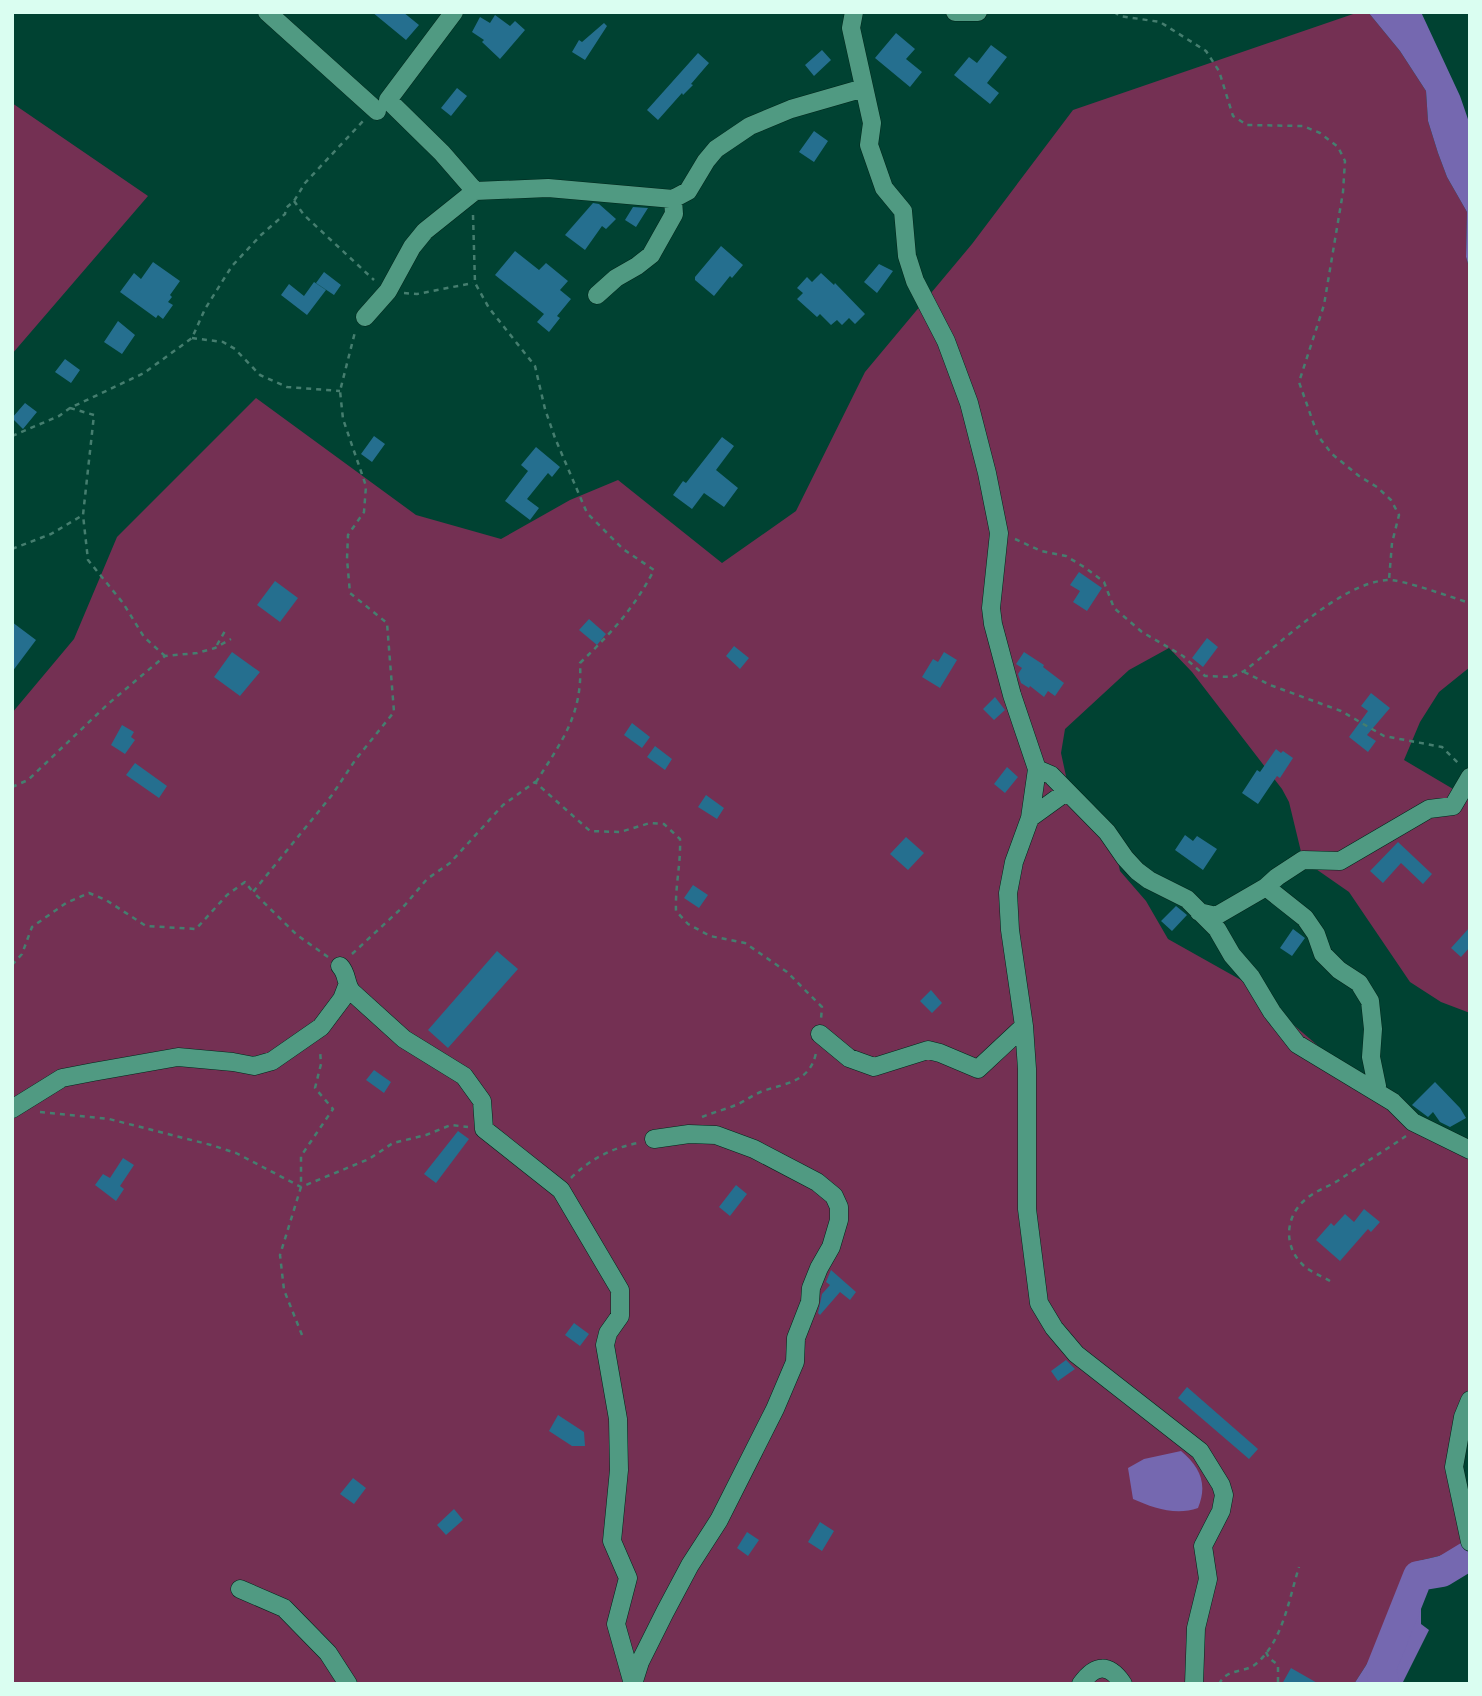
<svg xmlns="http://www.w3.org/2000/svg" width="1482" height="1696" font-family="Arial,sans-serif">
<rect width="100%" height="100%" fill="#004232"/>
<!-- green -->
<path fill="#743053" d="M 1359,12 L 1368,12 L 1400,51 L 1426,91 L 1428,121 L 1438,153 L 1447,177 L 1467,212 L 1466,257 L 1470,270 L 1470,667 L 1439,692 L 1420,722 L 1404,760 L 1470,799 L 1470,1013 L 1441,1002 L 1410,982 L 1349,892 L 1303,860 L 1289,802 L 1282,789 L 1192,672 L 1169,648 L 1129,670 L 1065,729 L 1061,753 L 1069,790 L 1117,857 L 1120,871 L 1146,901 L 1168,939 L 1241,980 L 1337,1062 L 1439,1131 L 1470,1146 L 1470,1428 L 1459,1473 L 1470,1544 L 1439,1556 L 1418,1561 L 1383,1639 L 1354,1684 L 12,1684 L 12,713 L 74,639 L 117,537 L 256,398 L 416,515 L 501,539 L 570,500 L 618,480 L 722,563 L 796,511 L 865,372 L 972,244 L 1073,110 Z
M 12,103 L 148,196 L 12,354 Z"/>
<!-- water -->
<path fill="#7568b0" d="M 1368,12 L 1421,12 L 1460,96 L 1470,125 L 1470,270 L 1466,257 L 1467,212 L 1447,177 L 1438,153 L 1428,121 L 1426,91 L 1400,51 Z
M 1181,1451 C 1200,1467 1208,1484 1198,1508 C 1176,1516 1153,1508 1133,1499 L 1128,1468 L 1144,1459 Z
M 1470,1544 L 1470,1567 L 1461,1566 L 1430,1589 L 1422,1574 L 1417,1581 L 1421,1606 L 1421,1624 L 1429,1630 L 1402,1684 L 1354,1684 L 1383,1639 L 1418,1561 L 1439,1556 Z"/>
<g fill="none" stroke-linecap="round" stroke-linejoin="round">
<!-- river -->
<path stroke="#7568b0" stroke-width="30" d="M 1384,1684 L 1381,1669 L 1418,1576 L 1442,1572 L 1470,1555"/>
</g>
<!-- building -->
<path fill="#256f8f" d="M 372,12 L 403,12 L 419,25 L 406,40 Z
M 495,15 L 510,26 L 515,21 L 525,30 L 500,59 L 482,42 L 484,40 L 472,32 L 480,17 L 490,23 Z
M 604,23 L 607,26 L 585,60 L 572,52 L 579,40 L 582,42 Z
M 896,33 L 915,49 L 906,59 L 922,72 L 910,87 L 875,58 Z
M 991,45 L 1007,57 L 987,83 L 999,93 L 990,104 L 954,75 L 969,57 L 977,63 Z
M 822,50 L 831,60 L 814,76 L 805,65 Z
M 698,53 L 709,63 L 691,84 L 693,85 L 683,95 L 682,93 L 658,120 L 647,110 Z
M 457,88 L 467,96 L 451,116 L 441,108 Z
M 814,131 L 828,141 L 814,162 L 799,152 Z
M 593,203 L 599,204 L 616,219 L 606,229 L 602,226 L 585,250 L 565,235 Z
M 633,207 L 648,208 L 636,227 L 625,220 Z
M 721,246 L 743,265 L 732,278 L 730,276 L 714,296 L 695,280 L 695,277 Z
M 515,251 L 539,270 L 546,263 L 568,281 L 560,290 L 571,299 L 557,316 L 560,318 L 549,332 L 537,322 L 544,314 L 495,275 Z
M 153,262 L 180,281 L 170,295 L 172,297 L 168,302 L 173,305 L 163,319 L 158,315 L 156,318 L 120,292 L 134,273 L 141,279 Z
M 879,264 L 893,271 L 877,293 L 864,282 Z
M 324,272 L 341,285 L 334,295 L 316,283 Z
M 821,273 L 834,285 L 835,283 L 865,314 L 855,324 L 849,318 L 842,325 L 837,320 L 831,325 L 820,314 L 817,317 L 797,299 L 803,293 L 797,288 L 807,277 L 812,282 Z
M 314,282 L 326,290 L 307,315 L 281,295 L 289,284 L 304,296 Z
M 118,321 L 135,335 L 122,354 L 104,342 Z
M 65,359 L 80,370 L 71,383 L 55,372 Z
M 25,403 L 37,412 L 23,429 L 12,418 Z
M 374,436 L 385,444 L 372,462 L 361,454 Z
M 722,437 L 734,446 L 716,470 L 738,488 L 724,507 L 704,493 L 692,509 L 673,495 L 683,481 L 686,483 Z
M 536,447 L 560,467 L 552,477 L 548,473 L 527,499 L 539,508 L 530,520 L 505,501 L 528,471 L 521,465 Z
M 1079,572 L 1102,588 L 1087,611 L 1073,602 L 1080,591 L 1070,585 Z
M 275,581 L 298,598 L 280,622 L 257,605 Z
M 589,619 L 606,634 L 597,645 L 579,630 Z
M 12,622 L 36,640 L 12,672 Z
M 1207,638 L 1218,647 L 1203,667 L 1192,658 Z
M 734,646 L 749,658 L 740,669 L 726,656 Z
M 232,652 L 260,672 L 240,696 L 214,677 Z
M 944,652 L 957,660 L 940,688 L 922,677 L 933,659 L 938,662 Z
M 1024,652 L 1044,665 L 1043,667 L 1064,683 L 1055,696 L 1048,691 L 1044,697 L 1030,686 L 1029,688 L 1021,683 L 1018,674 L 1022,668 L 1016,664 Z
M 1371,693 L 1390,708 L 1367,735 L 1376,741 L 1368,752 L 1349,737 L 1368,711 L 1361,706 Z
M 995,697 L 1005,710 L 994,720 L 983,709 Z
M 632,723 L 650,737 L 642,748 L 624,735 Z
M 122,725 L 134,732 L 131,737 L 135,740 L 125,754 L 111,745 Z
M 655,746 L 672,759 L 665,770 L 647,757 Z
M 1276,749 L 1281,753 L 1283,751 L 1293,758 L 1280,778 L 1277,776 L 1258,804 L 1242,793 L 1257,770 L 1260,772 Z
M 135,763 L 167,786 L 159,798 L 126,775 Z
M 1007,767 L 1018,777 L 1005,793 L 994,784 Z
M 706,795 L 724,808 L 717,819 L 698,807 Z
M 1185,835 L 1193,841 L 1197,836 L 1217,849 L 1203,870 L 1175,850 Z
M 906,837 L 924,853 L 908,870 L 890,854 Z
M 1398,842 L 1432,874 L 1423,884 L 1401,863 L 1383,883 L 1370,871 Z
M 693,885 L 708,895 L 699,908 L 684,898 Z
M 1176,906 L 1187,915 L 1172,931 L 1161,921 Z
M 1470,927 L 1470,947 L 1461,957 L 1451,948 Z
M 1293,929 L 1305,938 L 1292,956 L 1280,948 Z
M 497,951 L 518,969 L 448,1048 L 428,1030 Z
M 931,990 L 942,1003 L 932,1013 L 920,1001 Z
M 374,1070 L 391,1082 L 384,1093 L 366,1080 Z
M 1435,1082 L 1460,1108 L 1466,1118 L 1450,1127 L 1440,1122 L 1433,1112 L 1428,1117 L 1412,1105 Z
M 458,1131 L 469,1139 L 436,1183 L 424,1174 Z
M 123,1158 L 134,1165 L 120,1186 L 124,1189 L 116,1201 L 95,1185 L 103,1174 L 110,1178 Z
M 736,1185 L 747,1194 L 730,1216 L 719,1207 Z
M 1364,1209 L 1380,1222 L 1371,1232 L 1368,1229 L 1340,1261 L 1316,1240 L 1331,1223 L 1334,1226 L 1345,1214 L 1354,1222 Z
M 831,1270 L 856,1292 L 850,1300 L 840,1292 L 820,1315 L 818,1313 L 822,1294 L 830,1285 L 826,1282 Z
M 574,1323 L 589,1334 L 580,1346 L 565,1335 Z
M 1066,1360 L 1075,1369 L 1058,1381 L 1051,1371 Z
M 1187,1387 L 1258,1449 L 1249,1459 L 1178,1398 Z
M 558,1415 L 584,1432 L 585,1446 L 572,1446 L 549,1431 Z
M 353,1478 L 366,1488 L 354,1504 L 340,1494 Z
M 454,1509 L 463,1520 L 446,1535 L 437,1525 Z
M 820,1522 L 834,1531 L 822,1551 L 808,1542 Z
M 747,1532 L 759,1540 L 748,1556 L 737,1548 Z
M 1291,1668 L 1319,1684 L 1282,1684 Z"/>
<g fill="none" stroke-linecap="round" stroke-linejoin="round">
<defs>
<path id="minor" d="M 267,12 L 377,111
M 454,12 L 388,100 L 442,153 L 475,191
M 854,12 L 851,28 L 872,123 L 869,145 L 884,188 L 903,211 L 907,256 L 915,281 L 946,341 L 969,403 L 987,473 L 999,533 L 991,608 L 993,624 L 1012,695 L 1037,769 L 1030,818 L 1014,862 L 1008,893 L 1010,930 L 1024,1026 L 1027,1069 L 1027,1209 L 1039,1303 L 1054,1328 L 1076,1354 L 1200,1451 L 1221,1485 L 1224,1495 L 1221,1511 L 1203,1546 L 1208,1579 L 1196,1628 L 1194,1684
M 955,12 L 978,12
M 597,295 L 616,278 L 637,266 L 651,255 L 674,214 L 673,199
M 365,317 L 388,291 L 412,247 L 425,231 L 475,191 L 548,188 L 673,199 L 688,191 L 706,161 L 716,149 L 750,126 L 791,109 L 864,88
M 1037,769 L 1051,775 L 1107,832 L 1125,858 L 1137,871 L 1149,880 L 1187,899 L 1217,929 L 1232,955 L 1251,977 L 1272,1012 L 1297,1044 L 1393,1102 L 1413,1122 L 1470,1150
M 1030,818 L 1066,792
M 1266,887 L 1305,918 L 1316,934 L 1323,954 L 1339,970 L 1359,983 L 1370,1001 L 1373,1029 L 1371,1057 L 1377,1086
M 1199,912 L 1216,916 L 1266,887 L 1277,877 L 1303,860 L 1340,861 L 1429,809 L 1453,806 L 1470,777
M 340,966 C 348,974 345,984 352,992 L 404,1039 L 464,1076 L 482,1101 L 484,1129 L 561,1190 L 620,1290 L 620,1316 L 608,1333 L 605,1345 L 618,1419 L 619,1470 L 612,1541 L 628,1578 L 616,1624 L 633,1684
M 820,1034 L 849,1058 L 874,1067 L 928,1050 L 940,1053 L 978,1069 L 1024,1026
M 12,1109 L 62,1078 L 93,1072 L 178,1057 L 233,1062 L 254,1066 L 272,1061 L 321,1027 L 342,999 L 347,986
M 1470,1400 L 1463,1417 L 1454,1467 L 1470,1542
M 240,1589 L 284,1608 L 328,1653 L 348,1684
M 633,1684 L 640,1662 L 665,1612 L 690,1565 L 719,1520 L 775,1409 L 795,1362 L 796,1338 L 810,1302 L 811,1288 L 819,1268 L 831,1247 L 839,1220 L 839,1207 L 834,1196 L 817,1182 L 754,1149 L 716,1135 L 689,1134 L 654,1139
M 1081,1684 C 1095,1664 1109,1663 1123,1684"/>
</defs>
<!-- minor casing -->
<use href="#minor" stroke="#00261b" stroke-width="19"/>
<!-- path -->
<path stroke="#457e6f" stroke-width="2.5" stroke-dasharray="5 5" stroke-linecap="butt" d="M 1114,12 L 1120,16 L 1160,22 L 1206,51 L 1219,71 L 1233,116 L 1247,125 L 1303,126 L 1320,133 L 1338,147 L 1345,161 L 1343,192 L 1324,305 L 1299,382 L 1318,436 L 1332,454 L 1359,476 L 1377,487 L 1391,500 L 1399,515 L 1392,543 L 1389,580
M 294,201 L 304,215 L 374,280
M 473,215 L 475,283 L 489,308 L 535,366 L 545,409 L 555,438 L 587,513 L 623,549 L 654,570 C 633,610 612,632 580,663 C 583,714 562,741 536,782
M 404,293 L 417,294 L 473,283
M 192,338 L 223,342 L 235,349 L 260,375 L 287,387 L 340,391
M 70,408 L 94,415 L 83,515 L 88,560 L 123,603 L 144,637 L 165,656
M 12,436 L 59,416 L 70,408 L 144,373 L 192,338 L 205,309 L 232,266 L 261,235 L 285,214 L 286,208 L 294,201 L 305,183 L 364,120
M 1015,539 L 1041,551 L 1066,556 L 1084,567 L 1104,582 L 1114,608 L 1142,632 L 1183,656 L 1205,676 L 1232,677 L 1244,671 C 1282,643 1339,584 1387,580 C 1402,579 1453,598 1470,603
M 12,549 L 51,534 L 83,515
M 217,645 L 225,631
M 1244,672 L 1270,685 L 1341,711 L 1384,736 L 1442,747 L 1460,765
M 12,787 L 28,780 L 108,704 L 165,656 L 197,653 L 215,648 L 231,639
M 352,954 L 405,905 L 427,879 L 450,863 L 503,805 L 535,782 L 590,831 L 620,832 L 650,823 L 664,824 L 680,839 C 681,863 675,887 676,911 L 688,924 L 710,936 L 745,943 L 787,972 L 822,1007 L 821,1019
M 328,957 L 297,935 L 253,892 L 332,795 L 356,759 L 394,712 L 387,623 L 350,593 L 347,559 L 348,535 L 364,512 L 366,486 L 343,419 L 340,391 L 355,332
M 12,965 L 22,954 L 32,927 L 66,903 L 89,893 L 106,900 L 146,926 L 196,929 L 227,895 L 245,882 L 253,892
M 40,1112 L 109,1119 L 211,1145 L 236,1153 L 301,1187 L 369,1159 L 393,1143 L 426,1135 L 451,1125 L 468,1127
M 702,1117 C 714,1112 727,1109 738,1104 C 747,1100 754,1094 763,1091 C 786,1083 810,1082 816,1053
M 571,1178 C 590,1159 612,1148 638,1143
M 1330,1281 C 1322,1276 1310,1272 1303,1265 C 1283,1246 1285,1216 1306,1199 C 1315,1191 1328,1187 1339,1180 C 1361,1165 1384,1151 1406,1136
M 302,1335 L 284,1290 L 280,1255 L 301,1187 L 301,1156 L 333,1109 L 315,1088 L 321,1064 L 320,1050
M 1266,1652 L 1269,1658 L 1278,1665 L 1278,1684
M 1219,1684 C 1228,1667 1245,1674 1257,1663 C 1283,1640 1289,1599 1299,1567"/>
<!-- minor -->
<use href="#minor" stroke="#509a82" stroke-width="18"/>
</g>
<!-- border -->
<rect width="1482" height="1696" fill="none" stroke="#dafef1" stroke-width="28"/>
</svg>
